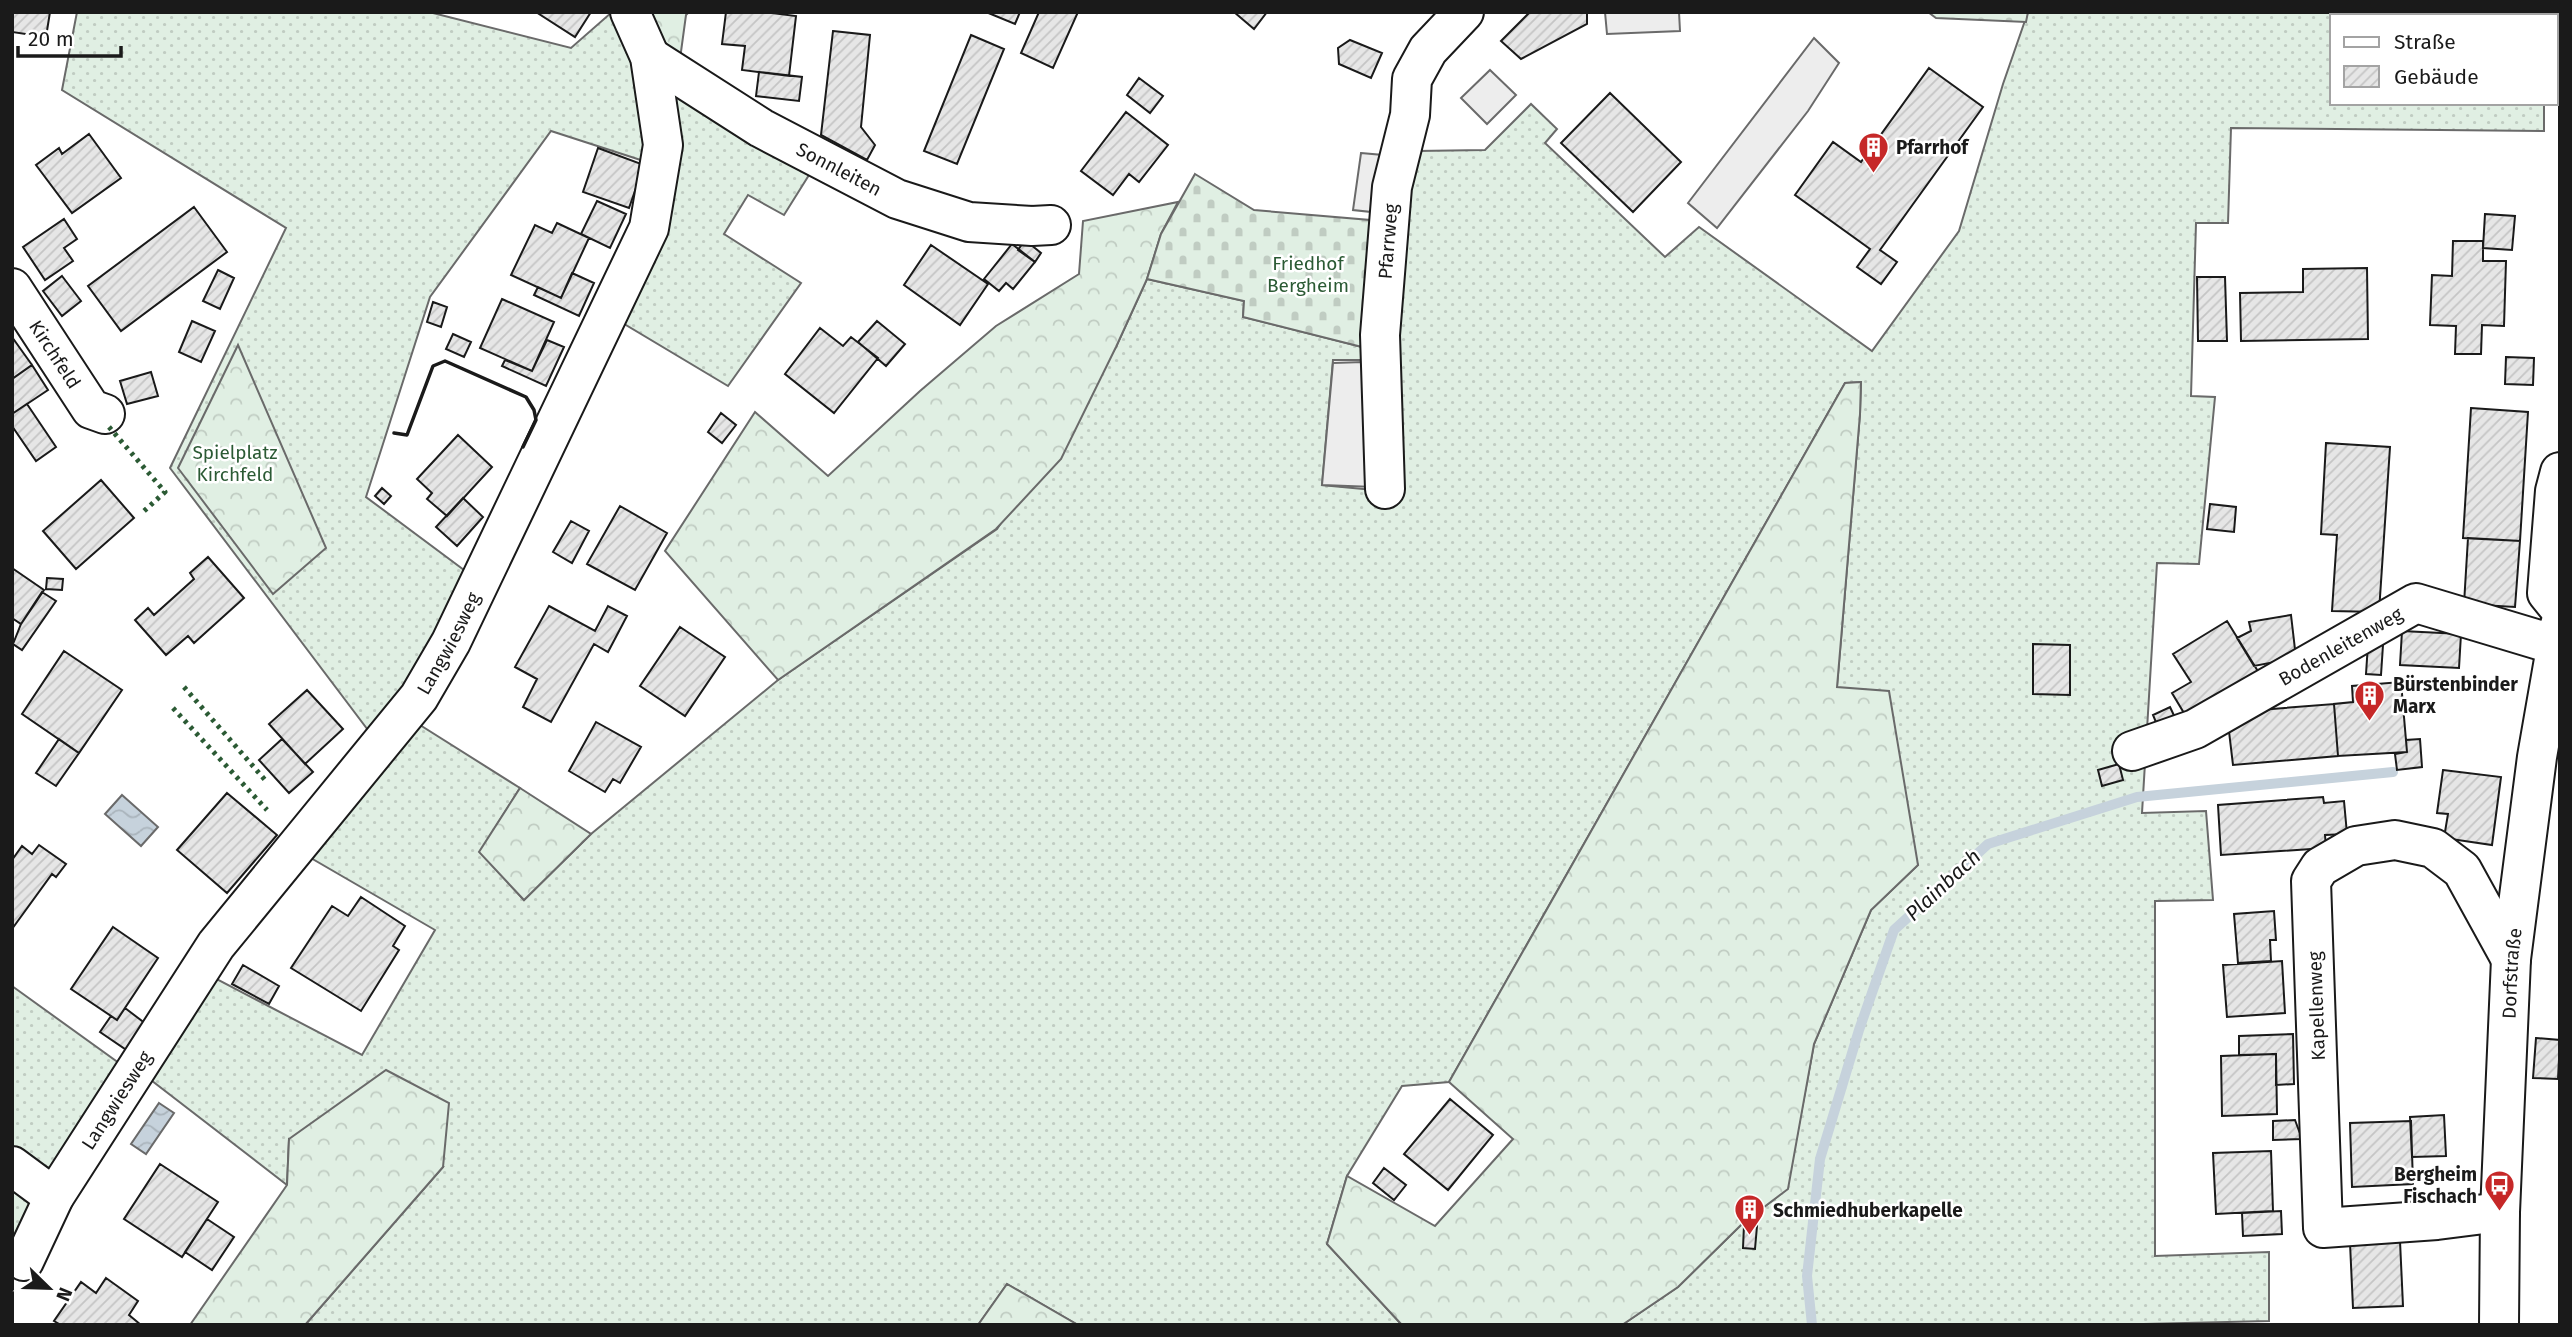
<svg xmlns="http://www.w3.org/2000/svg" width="2572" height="1337" font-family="'Fira Sans',sans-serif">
<defs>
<pattern id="grass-dots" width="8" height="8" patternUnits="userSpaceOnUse" patternTransform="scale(1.75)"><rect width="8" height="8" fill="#e0efe3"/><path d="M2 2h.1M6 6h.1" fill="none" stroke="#c0ccc2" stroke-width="1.8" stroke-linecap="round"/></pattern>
<pattern id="forest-crowns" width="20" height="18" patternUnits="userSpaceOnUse" patternTransform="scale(1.75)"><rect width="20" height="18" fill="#e0efe3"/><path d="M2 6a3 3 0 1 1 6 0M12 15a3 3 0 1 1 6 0" fill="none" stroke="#c0ccc2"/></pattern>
<pattern id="cemetery-stones" width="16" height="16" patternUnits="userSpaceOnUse" patternTransform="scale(1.75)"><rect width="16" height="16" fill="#e0efe3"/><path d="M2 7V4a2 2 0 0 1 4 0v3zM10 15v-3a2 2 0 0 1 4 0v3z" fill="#c0ccc2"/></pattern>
<pattern id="water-waves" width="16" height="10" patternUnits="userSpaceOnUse" patternTransform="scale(1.75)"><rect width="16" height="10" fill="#c6d2dc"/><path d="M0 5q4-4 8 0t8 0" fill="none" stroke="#aab4bc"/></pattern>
<pattern id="building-hatch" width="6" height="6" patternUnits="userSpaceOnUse" patternTransform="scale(1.75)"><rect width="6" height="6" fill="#e6e6e6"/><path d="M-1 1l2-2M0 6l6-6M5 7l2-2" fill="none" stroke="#c5c5c5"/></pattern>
</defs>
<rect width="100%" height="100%" fill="#fff"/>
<!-- grass -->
<path fill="url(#grass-dots)" stroke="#6a6a6a" stroke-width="2" d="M 77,12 L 429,12 L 571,48 L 612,12 L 638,58 L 653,164 L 551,131 L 430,297 L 366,497 L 472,576 L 374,738 L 170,468 L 286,228 L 62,90 Z
M 2028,12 L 2544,12 L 2544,16 L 2332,16 L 2332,103 L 2544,103 L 2544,131 L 2231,128 L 2228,223 L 2196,223 L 2191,396 L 2215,397 L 2199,564 L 2157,563 L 2142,813 L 2206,811 L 2213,900 L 2155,901 L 2155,1256 L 2269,1252 L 2269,1321 L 2102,1325 L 1622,1325 L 1678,1287 L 1743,1223 L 1787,1189 L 1814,1044 L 1871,910 L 1918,865 L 1837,687 L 1860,414 L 1861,382 L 1845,383 L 1449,1082 L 1402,1086 L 1347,1176 L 1327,1244 L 1402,1325 L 1078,1325 L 1007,1284 L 978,1325 L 305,1325 L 443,1167 L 289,1139 L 287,1185 L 147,1077 L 211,976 L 362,1055 L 435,930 L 304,854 L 412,720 L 520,788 L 480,852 L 524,900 L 591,834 L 778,680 L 997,529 L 1116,347 L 1147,279 L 1244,301 L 1243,317 L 1362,347 L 1361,360 L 1333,360 L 1322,485 L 1394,492 L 1403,194 L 1417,151 L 1485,150 L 1531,104 L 1557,129 L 1545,143 L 1665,257 L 1699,227 L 1872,351 L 1959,231 L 2003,84 Z
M 692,94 L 809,175 L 784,215 L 748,195 L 724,234 L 801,283 L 728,386 L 616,319 L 674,95 Z
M 12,986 L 130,1071 L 64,1165 L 39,1169 L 12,1157 Z
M 12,1186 L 30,1200 L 28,1231 L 12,1257 Z"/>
<!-- forest -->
<path fill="url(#forest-crowns)" stroke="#6a6a6a" stroke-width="2" d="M 647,12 L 689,12 L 686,15 L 680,59 L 655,38 Z
M 1178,202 L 1161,234 L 1147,279 L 1116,347 L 1061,459 L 996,529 L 778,680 L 665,551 L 755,412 L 828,476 L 920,391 L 996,326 L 1079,274 L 1083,221 Z
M 238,345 L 326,548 L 273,594 L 178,468 Z
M 1861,382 L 1860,414 L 1837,687 L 1889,691 L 1918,865 L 1871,910 L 1814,1044 L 1788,1189 L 1743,1223 L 1678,1287 L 1622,1325 L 1402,1325 L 1327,1244 L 1347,1176 L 1435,1226 L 1513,1139 L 1449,1082 L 1845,383 Z
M 520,788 L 591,834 L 524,900 L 479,852 Z
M 386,1070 L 449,1103 L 443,1167 L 305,1325 L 190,1325 L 287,1185 L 289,1139 Z
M 1007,1284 L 1078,1325 L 978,1325 Z"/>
<!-- cemetery -->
<path fill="url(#cemetery-stones)" stroke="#6a6a6a" stroke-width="2" d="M 1928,12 L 2028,12 L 2026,22 L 1936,18 Z
M 1195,174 L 1254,210 L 1370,220 L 1362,347 L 1243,317 L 1244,301 L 1147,279 L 1161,234 Z"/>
<!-- parking -->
<path fill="#ededed" stroke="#6a6a6a" stroke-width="2" d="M 1605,12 L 1679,12 L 1680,31 L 1607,34 Z
M 1814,38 L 1839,63 L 1808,111 L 1717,228 L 1688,203 Z
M 1490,70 L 1516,95 L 1487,124 L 1461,98 Z
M 1361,153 L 1383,155 L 1391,214 L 1353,210 Z
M 1363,362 L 1374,487 L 1322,485 L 1333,363 Z"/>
<!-- water -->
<path fill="url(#water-waves)" stroke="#6a6a6a" stroke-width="2" d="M 122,795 L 158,827 L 141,846 L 105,814 Z
M 159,1103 L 174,1113 L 146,1154 L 131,1144 Z"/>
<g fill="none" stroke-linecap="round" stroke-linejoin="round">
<!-- stream -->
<path stroke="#c6d2dc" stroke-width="10" d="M 1812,1325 L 1807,1276 L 1820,1159 L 1859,1030 L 1894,930 L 1988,844 L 2137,797 L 2393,772"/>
</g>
<!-- building -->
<path fill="url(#building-hatch)" stroke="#1a1a1a" stroke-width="2" d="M 12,12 L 50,12 L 46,37 L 12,32 Z
M 536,12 L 591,12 L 575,37 Z
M 726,12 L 764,12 L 796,16 L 789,76 L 742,70 L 745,46 L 722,44 Z
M 986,12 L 1020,12 L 1015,24 Z
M 1039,12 L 1078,12 L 1053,68 L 1021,53 Z
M 1234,12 L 1267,12 L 1254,29 Z
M 1530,12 L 1587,12 L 1587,24 L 1521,59 L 1501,41 Z
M 833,31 L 870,35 L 861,127 L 875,145 L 867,160 L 821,135 Z
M 971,35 L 1004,49 L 957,164 L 924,151 Z
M 1350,40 L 1382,53 L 1371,78 L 1339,64 L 1338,48 Z
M 1929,68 L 1983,107 L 1880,250 L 1897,262 L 1881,284 L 1857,267 L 1870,249 L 1795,195 L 1833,142 L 1861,162 Z
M 759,72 L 802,77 L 799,101 L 756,96 Z
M 1139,78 L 1163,96 L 1150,113 L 1127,95 Z
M 1610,93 L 1681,162 L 1633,212 L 1561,143 Z
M 1126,112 L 1168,145 L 1139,182 L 1129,174 L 1113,195 L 1081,171 Z
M 89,134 L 121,178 L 72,213 L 36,165 L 59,148 L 62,154 Z
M 598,148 L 644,165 L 629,208 L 583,192 Z
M 597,201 L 626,214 L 610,248 L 581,234 Z
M 194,207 L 227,252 L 121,331 L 88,286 Z
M 2485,214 L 2515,216 L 2512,250 L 2483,248 Z
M 64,219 L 77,239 L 64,248 L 73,261 L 45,280 L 23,247 Z
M 557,223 L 589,238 L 561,298 L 511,275 L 535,225 L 552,233 Z
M 1025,240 L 1041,253 L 1035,262 L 1018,250 Z
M 2453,241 L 2483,241 L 2483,261 L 2506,261 L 2504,326 L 2482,325 L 2481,354 L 2455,354 L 2456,326 L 2430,325 L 2432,275 L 2452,276 Z
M 1012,244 L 1035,262 L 1013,289 L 1006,283 L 999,291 L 984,279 Z
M 931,245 L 988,284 L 960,325 L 904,285 Z
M 2367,268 L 2368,339 L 2241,341 L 2240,293 L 2303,292 L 2303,269 Z
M 218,270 L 234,278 L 220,309 L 203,301 Z
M 572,273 L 594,283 L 579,316 L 534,295 L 538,287 L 561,298 Z
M 62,276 L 81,301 L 62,316 L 43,291 Z
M 2197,277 L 2225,277 L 2227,341 L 2198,341 Z
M 502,299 L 554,322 L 532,371 L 480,348 Z
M 433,302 L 447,307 L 441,327 L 427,322 Z
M 192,321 L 215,331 L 201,362 L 179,352 Z
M 877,321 L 905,344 L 886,366 L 858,342 Z
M 820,328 L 843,346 L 851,337 L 878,358 L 834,413 L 785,374 Z
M 453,334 L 471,342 L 464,357 L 446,349 Z
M 12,337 L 32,365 L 12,379 Z
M 547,340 L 564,347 L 546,386 L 502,366 L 505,360 L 532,371 Z
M 2506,357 L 2534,358 L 2533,385 L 2505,384 Z
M 32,365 L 48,390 L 12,414 L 12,379 Z
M 151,372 L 158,396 L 127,404 L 120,381 Z
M 27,404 L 56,447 L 36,461 L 12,426 L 12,414 Z
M 2471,408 L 2528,412 L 2520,541 L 2463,538 Z
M 721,413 L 736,425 L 722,443 L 708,432 Z
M 458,435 L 492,467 L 447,516 L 427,499 L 432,493 L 417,479 Z
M 2326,443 L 2390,447 L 2379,612 L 2332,611 L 2337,535 L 2321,534 Z
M 101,480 L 134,518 L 76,569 L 43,531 Z
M 382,488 L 391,496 L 384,504 L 375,496 Z
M 463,498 L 483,517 L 457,546 L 436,527 Z
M 2210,504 L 2236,507 L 2234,532 L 2207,529 Z
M 620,506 L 667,533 L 635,590 L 587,564 Z
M 571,521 L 589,531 L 572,563 L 553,552 Z
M 2468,538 L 2520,541 L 2515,607 L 2464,604 Z
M 208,557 L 244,598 L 194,643 L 188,636 L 166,655 L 135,620 L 148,608 L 154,615 L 194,579 L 190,573 Z
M 12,568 L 44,590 L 21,624 L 12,618 Z
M 47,578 L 63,579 L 62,590 L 46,589 Z
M 42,592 L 56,601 L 22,650 L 13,644 L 21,624 Z
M 549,606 L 595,631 L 608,606 L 627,616 L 608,652 L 594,644 L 551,722 L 523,707 L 537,679 L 515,667 Z
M 2291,615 L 2296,658 L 2254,666 L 2237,638 L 2251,631 L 2249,622 Z
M 2227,621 L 2259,673 L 2187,718 L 2172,693 L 2191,682 L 2173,654 Z
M 680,627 L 725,657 L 685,716 L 640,686 Z
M 2402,631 L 2461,634 L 2459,668 L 2400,665 Z
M 2033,644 L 2070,645 L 2070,695 L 2033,694 Z
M 2368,644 L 2383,645 L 2381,675 L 2366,674 Z
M 64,651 L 122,690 L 79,753 L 22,714 Z
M 2401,682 L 2407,752 L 2338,756 L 2334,704 L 2353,702 L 2352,686 Z
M 307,690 L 343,729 L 305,764 L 269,724 Z
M 2334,704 L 2338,756 L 2233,765 L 2228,723 L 2247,711 Z
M 2170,707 L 2178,724 L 2160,732 L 2153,715 Z
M 596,722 L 641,747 L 620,783 L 613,779 L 605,792 L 569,771 Z
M 59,739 L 79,753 L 56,786 L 36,773 Z
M 282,739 L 313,772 L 289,793 L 259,760 Z
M 2420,739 L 2422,767 L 2397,770 L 2395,754 L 2407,752 L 2406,740 Z
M 2119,764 L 2123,780 L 2102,786 L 2098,770 Z
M 2443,770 L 2501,777 L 2492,845 L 2444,838 L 2448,814 L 2437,813 Z
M 227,793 L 277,835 L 227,893 L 177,850 Z
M 2323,797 L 2324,803 L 2344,801 L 2347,834 L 2325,835 L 2326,848 L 2221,855 L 2218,805 Z
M 39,845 L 66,864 L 56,877 L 52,874 L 12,929 L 12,860 L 22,846 L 32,854 Z
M 361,897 L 405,926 L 393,946 L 399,950 L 361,1011 L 291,968 L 332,906 L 348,916 Z
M 2274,911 L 2276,940 L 2270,940 L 2271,961 L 2238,963 L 2234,914 Z
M 113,927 L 158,958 L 117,1020 L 71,989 Z
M 2282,961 L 2285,1013 L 2227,1017 L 2223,965 Z
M 243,965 L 279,986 L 269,1004 L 232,984 Z
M 125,1008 L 146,1024 L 128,1051 L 100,1032 L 111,1016 L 117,1020 Z
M 2293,1034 L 2294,1084 L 2276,1085 L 2276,1054 L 2239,1055 L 2239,1036 Z
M 2536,1038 L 2560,1040 L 2558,1079 L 2533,1078 Z
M 2276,1054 L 2277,1114 L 2222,1116 L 2221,1056 Z
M 1450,1099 L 1493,1135 L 1448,1190 L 1404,1154 Z
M 2444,1115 L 2446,1156 L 2412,1157 L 2410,1117 Z
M 2295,1120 L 2302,1139 L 2273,1140 L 2273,1121 Z
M 2411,1121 L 2413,1184 L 2352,1187 L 2350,1123 Z
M 2271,1151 L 2273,1211 L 2216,1214 L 2213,1153 Z
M 160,1164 L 218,1202 L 182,1257 L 124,1219 Z
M 1384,1168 L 1406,1185 L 1394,1200 L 1373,1183 Z
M 2281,1211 L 2282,1234 L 2243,1236 L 2242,1213 Z
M 207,1219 L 234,1237 L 212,1270 L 185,1252 Z
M 1744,1225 L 1757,1226 L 1755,1249 L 1743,1248 Z
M 2400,1241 L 2403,1306 L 2353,1308 L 2350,1243 Z
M 106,1278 L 138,1301 L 129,1315 L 141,1325 L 61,1325 L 54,1321 L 81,1282 L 96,1293 Z"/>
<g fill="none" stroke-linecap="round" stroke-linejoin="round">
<defs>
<g id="minor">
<path id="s1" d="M 650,57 L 761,128 L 897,199 L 969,222 L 1032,226 L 1051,225"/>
<path id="s2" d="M 12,288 L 91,409 L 105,414"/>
<path id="s3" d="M 1385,489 L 1380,335 L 1392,187 L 1410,115 L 1412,79 L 1428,50 L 1464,12"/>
<path id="s4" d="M 2132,751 L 2195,729 L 2416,603 L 2556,645"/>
<path d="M 12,1166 L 54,1197"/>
<path d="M 2500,1212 L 2437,1220 L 2323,1228 L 2311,881 L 2320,867 L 2356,846 L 2395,840 L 2433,848 L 2462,870 L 2511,959"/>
<path id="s5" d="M 24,1261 L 54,1197 L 216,945 L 419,697 L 451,642 L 649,228 L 663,145 L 650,57 L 630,12"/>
</g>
<g id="major">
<path d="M 2560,472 L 2555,491 L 2547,593 L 2560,609"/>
<path id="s6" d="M 2499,1325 L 2500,1212 L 2511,959 L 2537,757 L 2560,625"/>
</g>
</defs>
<!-- minor casing -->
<use href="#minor" stroke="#1a1a1a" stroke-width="42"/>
<!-- major casing -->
<use href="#major" stroke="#1a1a1a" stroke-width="42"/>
<!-- minor -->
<use href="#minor" stroke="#fff" stroke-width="38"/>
<!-- major -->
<use href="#major" stroke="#fff" stroke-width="38"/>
<!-- hedge -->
<path stroke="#2b5a34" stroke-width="5" stroke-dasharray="3.5 5" stroke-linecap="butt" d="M 109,427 L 165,492 L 143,512
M 184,687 L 266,781
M 173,708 L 267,810"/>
<!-- wall -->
<path stroke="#1a1a1a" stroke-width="3.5" d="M 394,433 L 407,435 L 433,366 L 445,361 L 526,397 L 534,410 L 536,420 L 523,447"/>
</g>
<!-- icons -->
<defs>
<symbol id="building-pin" viewBox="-11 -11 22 30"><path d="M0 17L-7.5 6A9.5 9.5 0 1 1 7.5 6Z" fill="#c62828" stroke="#fff"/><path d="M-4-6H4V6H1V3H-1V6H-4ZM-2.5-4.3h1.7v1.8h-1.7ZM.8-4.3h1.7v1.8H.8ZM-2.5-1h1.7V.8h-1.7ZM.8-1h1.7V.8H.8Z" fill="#fff"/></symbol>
<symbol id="bus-pin" viewBox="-11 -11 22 30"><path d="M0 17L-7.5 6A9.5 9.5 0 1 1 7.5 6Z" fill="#c62828" stroke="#fff"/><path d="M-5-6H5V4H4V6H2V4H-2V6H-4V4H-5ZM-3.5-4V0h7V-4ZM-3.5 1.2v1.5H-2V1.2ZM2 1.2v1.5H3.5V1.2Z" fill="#fff"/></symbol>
</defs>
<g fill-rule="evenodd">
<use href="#building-pin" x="1856" y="130" width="35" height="47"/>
<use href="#building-pin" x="2352" y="678" width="35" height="47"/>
<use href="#bus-pin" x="2482" y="1168" width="35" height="47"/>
<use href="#building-pin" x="1732" y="1192" width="35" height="47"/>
</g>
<g text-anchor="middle" stroke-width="5" stroke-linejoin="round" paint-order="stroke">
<!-- poi labels -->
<g font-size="19" font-weight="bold" fill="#1a1a1a" stroke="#fff" text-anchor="start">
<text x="1896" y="154">Pfarrhof</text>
<text x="2393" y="691">Bürstenbinder<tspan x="2393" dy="22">Marx</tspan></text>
<text x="2477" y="1181" text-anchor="end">Bergheim<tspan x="2477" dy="22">Fischach</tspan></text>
<text x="1773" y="1217">Schmiedhuberkapelle</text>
</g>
<!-- street labels -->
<g font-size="19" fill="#1a1a1a" stroke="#fff">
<text dy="7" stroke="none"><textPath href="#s1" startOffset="220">Sonnleiten</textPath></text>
<text dy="7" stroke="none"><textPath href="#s3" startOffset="248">Pfarrweg</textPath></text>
<text dy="7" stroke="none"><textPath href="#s2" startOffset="79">Kirchfeld</textPath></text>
<text dy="7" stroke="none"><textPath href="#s5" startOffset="752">Langwiesweg</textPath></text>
<text dy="7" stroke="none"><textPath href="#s4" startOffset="234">Bodenleitenweg</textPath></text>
<text dy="7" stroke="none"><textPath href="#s6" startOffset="352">Dorfstraße</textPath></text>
<text transform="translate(2316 1006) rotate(-92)" y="7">Kapellenweg</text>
<text dy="7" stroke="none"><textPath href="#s5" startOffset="186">Langwiesweg</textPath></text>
</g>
<!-- park labels -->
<g font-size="19" fill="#2b5a34" stroke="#fff">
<text x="1308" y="270">Friedhof<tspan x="1308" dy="22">Bergheim</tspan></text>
<text x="235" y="459">Spielplatz<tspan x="235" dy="22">Kirchfeld</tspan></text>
</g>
<!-- water labels -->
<g font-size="21" font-style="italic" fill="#1a1a1a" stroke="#fff">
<text transform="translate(1943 885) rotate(-43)" y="7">Plainbach</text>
</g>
</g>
<!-- border -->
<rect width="2572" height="1337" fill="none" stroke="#1a1a1a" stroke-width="28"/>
<!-- legend -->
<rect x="2330" y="14" width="228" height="91" fill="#ffffff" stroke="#a3a3a3" stroke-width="2"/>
<rect x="2344" y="37" width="35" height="10" fill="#ffffff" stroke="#a3a3a3" stroke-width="2"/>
<text x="2394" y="49" font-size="21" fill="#1a1a1a">Straße</text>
<rect x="2344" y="66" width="35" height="21" fill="url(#building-hatch)" stroke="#a3a3a3" stroke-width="2"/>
<text x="2394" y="84" font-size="21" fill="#1a1a1a">Gebäude</text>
<!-- north arrow -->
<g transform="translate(49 1288) rotate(113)" stroke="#ffffff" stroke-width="5" paint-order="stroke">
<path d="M0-5L12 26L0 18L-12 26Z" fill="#1a1a1a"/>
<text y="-10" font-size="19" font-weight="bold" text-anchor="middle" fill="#1a1a1a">N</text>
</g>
<!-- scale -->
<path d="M18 46v10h103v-10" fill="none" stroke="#1a1a1a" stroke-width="3.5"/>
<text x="28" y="46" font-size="21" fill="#1a1a1a" stroke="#ffffff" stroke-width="5" paint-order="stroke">20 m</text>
</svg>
